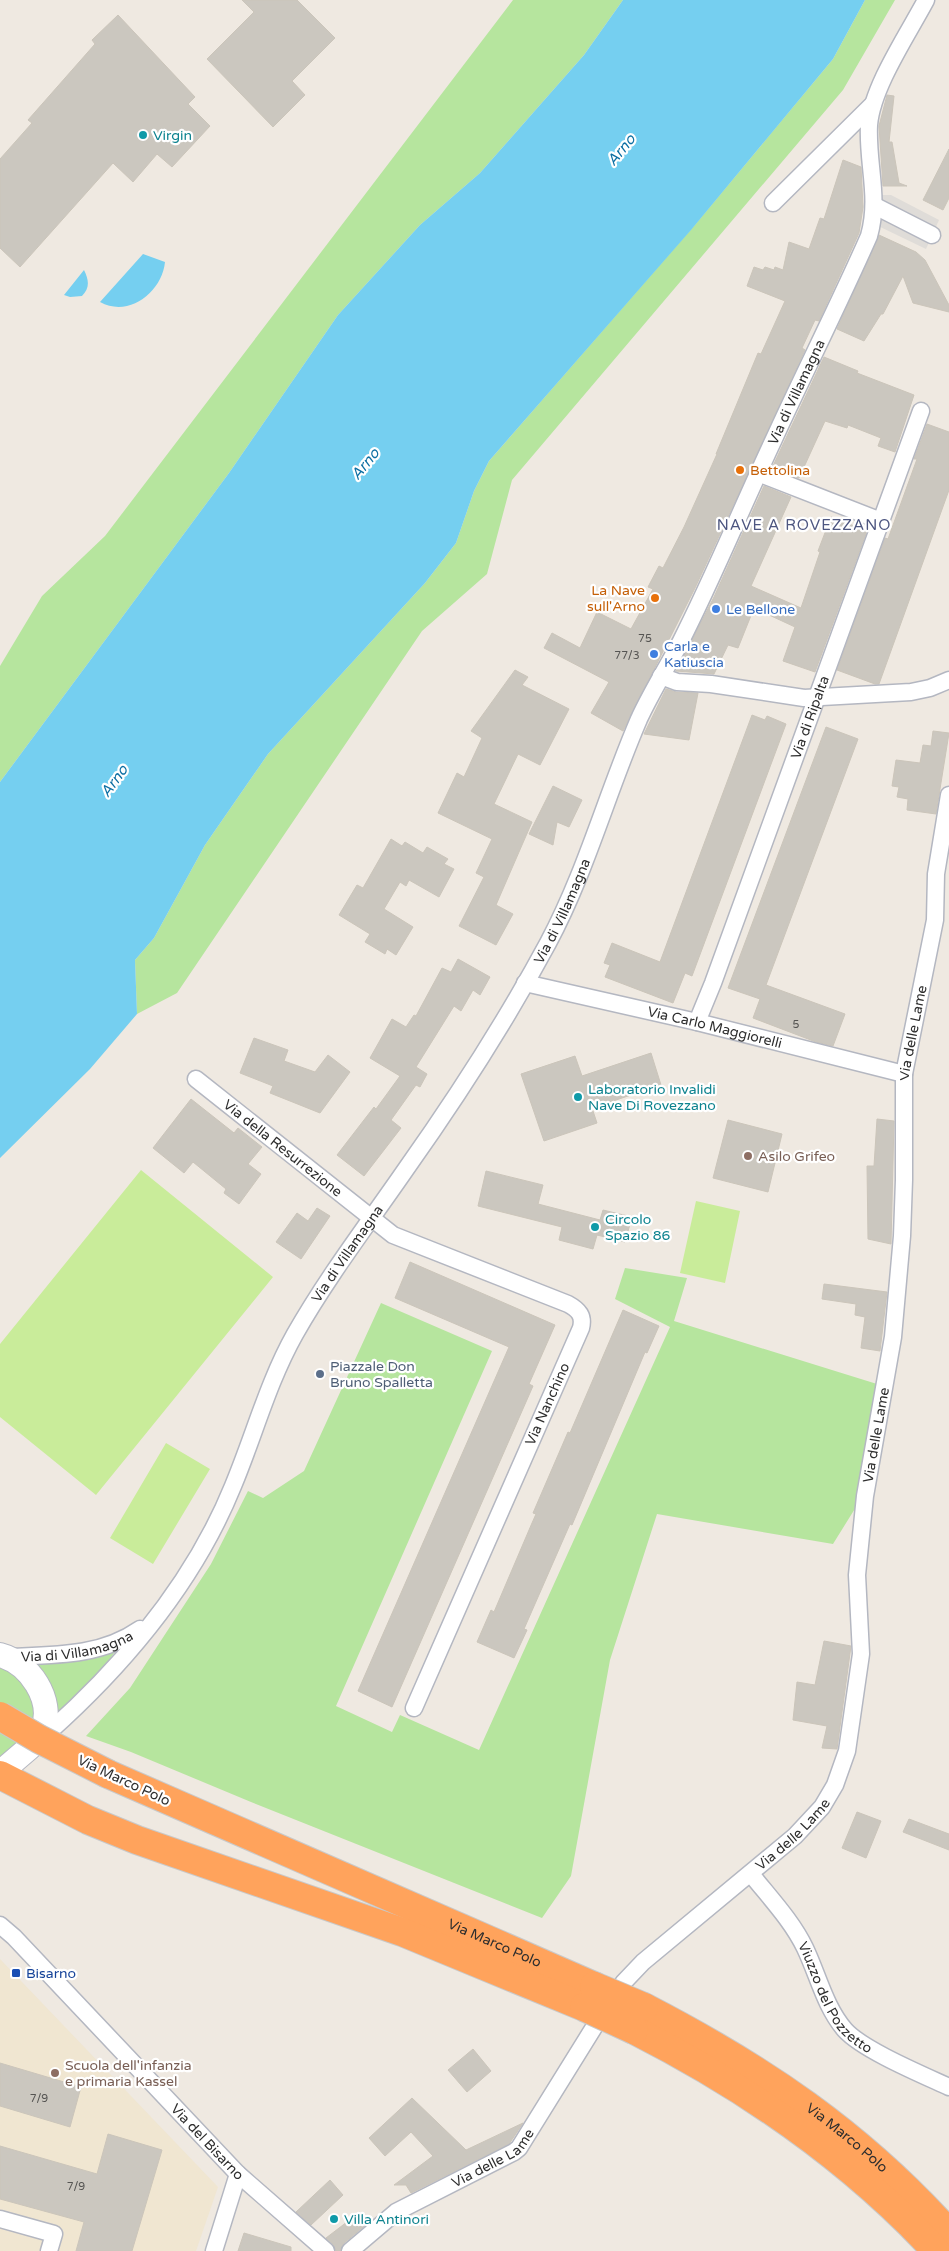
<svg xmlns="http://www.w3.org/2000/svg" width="949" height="2251" font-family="'Varela Round',sans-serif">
<rect width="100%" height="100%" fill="#efe9e1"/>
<!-- education -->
<path fill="#f0e6d1" d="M 0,1959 L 218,2187 L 196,2251 L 0,2251 Z"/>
<!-- green -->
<path fill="#b6e59e" d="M 513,0 L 623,0 L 584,55 L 480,173 L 420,225 L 338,315 L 229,473 L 0,782 L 0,666 L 42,596 L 105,536 Z
M 865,0 L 895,0 L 843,90 L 512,480 L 487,574 L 422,631 L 177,993 L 137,1014 L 135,960 L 154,938 L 205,845 L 268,754 L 425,583 L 456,543 L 474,491 L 489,461 L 694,226 L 833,59 Z
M 625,1268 L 687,1278 L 674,1321 L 877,1384 L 856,1507 L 833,1544 L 657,1514 L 610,1660 L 571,1876 L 542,1918 L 251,1802 L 131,1752 L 86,1736 L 130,1688 L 211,1564 L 248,1491 L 263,1498 L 304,1471 L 381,1303 L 492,1351 L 336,1706 L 392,1732 L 400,1715 L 479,1750 L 670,1327 L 615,1299 Z
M 116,1650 L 95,1681 L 54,1723 L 25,1661 C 62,1661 80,1665 116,1650 Z
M 0,1664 L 34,1690 L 35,1730 L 0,1760 Z"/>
<!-- pitch -->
<path fill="#c9ec9a" d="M 141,1170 L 273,1277 L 96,1495 L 0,1417 L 0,1344 Z
M 696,1201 L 740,1211 L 725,1283 L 680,1273 Z
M 166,1443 L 210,1469 L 153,1564 L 110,1538 Z"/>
<!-- plaza -->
<path fill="#dfdcd8" d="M 874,195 L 891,195 L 939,220 L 926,249 L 872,223 Z"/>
<!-- water -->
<path fill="#75cff0" d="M 623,0 L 865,0 L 833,59 L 691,230 L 489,461 L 474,491 L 456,543 L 425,583 L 268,754 L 205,845 L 154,938 L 135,960 L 137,1014 L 90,1069 L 0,1158 L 0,782 L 229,473 L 338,315 L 420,225 L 480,173 L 584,55 Z
M 143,254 L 165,262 C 162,292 129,318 100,302 Z
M 84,270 C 89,280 90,288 82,296 L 70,297 L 64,295 Z"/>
<!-- building -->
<path fill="#cbc7bf" stroke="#cbc5ba" d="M 242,0 L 297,0 L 335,38 L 292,81 L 305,95 L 273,127 L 207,59 L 254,12 Z
M 118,15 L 195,97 L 188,104 L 210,126 L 172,167 L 157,154 L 133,182 L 113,163 L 20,267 L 0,248 L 0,159 L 32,123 L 28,120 L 95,44 L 92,40 Z
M 887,95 L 894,96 L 889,142 L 892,142 L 899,183 L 907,186 L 883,186 L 879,126 Z
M 949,149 L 949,198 L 943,210 L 923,200 Z
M 843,160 L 861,167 L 863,207 L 859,233 L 819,321 L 815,320 L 802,348 L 805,350 L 695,588 L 623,731 L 591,713 L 609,682 L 544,648 L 552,633 L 580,648 L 597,612 L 631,629 L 653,589 L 648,587 L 659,566 L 663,568 L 684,527 L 717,454 L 716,454 L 758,353 L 761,354 L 785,301 L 747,286 L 754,267 L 763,270 L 765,267 L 774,270 L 775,267 L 783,270 L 789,242 L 809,249 L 820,218 L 824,219 Z
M 879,235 L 916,252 L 925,260 L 949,305 L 949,312 L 913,303 L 903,276 L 883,314 L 881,314 L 864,341 L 837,329 Z
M 824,357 L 858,371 L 857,373 L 914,395 L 895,452 L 878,446 L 881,438 L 848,425 L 847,428 L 825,421 L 799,478 L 772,468 Z
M 927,424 L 949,432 L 949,490 L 879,684 L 875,684 L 837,670 L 885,538 L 888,539 L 917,459 L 914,459 Z
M 764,486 L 791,497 L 751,586 L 801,608 L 820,552 L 818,551 L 831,517 L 867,531 L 815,672 L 783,661 L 795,627 L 754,608 L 738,648 L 728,645 L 714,674 L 676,671 L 714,597 Z
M 515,670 L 528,677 L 522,685 L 569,709 L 540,765 L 518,754 L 494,804 L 532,822 L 496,905 L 513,914 L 496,945 L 459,926 L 484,877 L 476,873 L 492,839 L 438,813 L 457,773 L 464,777 L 482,738 L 471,731 Z
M 666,689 L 676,692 L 698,693 L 689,740 L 644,734 Z
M 752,715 L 765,720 L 767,716 L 786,724 L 692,976 L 685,973 L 673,1003 L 605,977 L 610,965 L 604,963 L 612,943 L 660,962 Z
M 826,727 L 858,739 L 766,985 L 845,1014 L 833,1046 L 816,1042 L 753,1018 L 760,999 L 728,988 Z
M 933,731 L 949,733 L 936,814 L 907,810 L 908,799 L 897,797 L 899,787 L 892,786 L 896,760 L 920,763 L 923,745 L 931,746 Z
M 553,786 L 582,800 L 569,827 L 557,822 L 553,845 L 529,834 Z
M 391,839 L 402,846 L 405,842 L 423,853 L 427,847 L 448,859 L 444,864 L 454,869 L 439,897 L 409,880 L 406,886 L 400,882 L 384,909 L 413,927 L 396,955 L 387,949 L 385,954 L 365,942 L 370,934 L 339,915 L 357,885 L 363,888 Z
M 458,959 L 490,977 L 480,995 L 473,990 L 461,1011 L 454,1006 L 416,1067 L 427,1074 L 420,1087 L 416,1085 L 391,1120 L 401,1128 L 364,1176 L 337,1155 L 374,1107 L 376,1109 L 400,1076 L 370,1058 L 392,1019 L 406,1027 L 414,1015 L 416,1016 L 442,968 L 451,972 Z
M 254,1038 L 288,1050 L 284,1061 L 315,1072 L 328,1055 L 350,1072 L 320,1113 L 270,1093 L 273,1086 L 240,1073 Z
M 651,1053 L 661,1085 L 592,1108 L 597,1123 L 544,1141 L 521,1074 L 575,1056 L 582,1076 Z
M 191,1099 L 234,1133 L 238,1128 L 262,1147 L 248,1164 L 261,1174 L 239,1204 L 224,1193 L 226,1189 L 193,1162 L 184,1173 L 153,1148 Z
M 877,1119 L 894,1121 L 891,1244 L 868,1239 L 867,1166 L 874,1166 Z
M 728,1120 L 782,1134 L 768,1192 L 713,1178 Z
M 486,1171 L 543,1185 L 538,1204 L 600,1220 L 603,1210 L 632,1217 L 625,1242 L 597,1235 L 593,1249 L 559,1240 L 562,1227 L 478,1206 Z
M 317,1208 L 330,1216 L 301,1259 L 276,1242 L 297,1213 L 308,1221 Z
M 410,1262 L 555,1325 L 529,1384 L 533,1386 L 392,1707 L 358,1691 L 509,1347 L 395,1298 Z
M 824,1284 L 887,1292 L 880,1351 L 861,1348 L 865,1317 L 855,1315 L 856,1304 L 822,1299 Z
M 623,1310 L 659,1326 L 647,1353 L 645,1352 L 572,1525 L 570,1524 L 524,1629 L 527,1630 L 514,1658 L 477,1642 L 491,1610 L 494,1612 L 532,1523 L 536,1514 L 533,1513 L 568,1432 L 570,1433 Z
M 824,1641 L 851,1646 L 837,1749 L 822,1748 L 827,1726 L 793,1720 L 797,1682 L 815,1685 Z
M 857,1812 L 881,1821 L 866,1858 L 842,1848 Z
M 909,1819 L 949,1834 L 949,1850 L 903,1832 Z
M 473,2049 L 491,2071 L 467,2092 L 448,2070 Z
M 0,2063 L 81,2087 L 70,2127 L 0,2106 Z
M 412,2098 L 466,2150 L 523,2123 L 509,2144 L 411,2193 L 406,2185 L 394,2185 L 433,2156 L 411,2132 L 385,2156 L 369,2138 Z
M 108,2134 L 162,2150 L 132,2251 L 76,2251 L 84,2222 L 0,2199 L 0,2146 L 97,2174 Z
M 330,2180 L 343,2195 L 311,2225 L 296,2212 Z
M 360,2212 L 369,2222 L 344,2243 L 340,2251 L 336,2251 L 333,2244 L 326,2238 Z
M 244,2233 L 291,2247 L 291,2251 L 238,2251 Z"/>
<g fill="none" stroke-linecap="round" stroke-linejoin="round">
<defs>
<g id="street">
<path d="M 773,203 L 873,104"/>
<path d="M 875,206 L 932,235"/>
<path d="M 758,473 L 881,521"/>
<path d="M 661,676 L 677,682 L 711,684 L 804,698 L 911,692 L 930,688 L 949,680"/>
<path id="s1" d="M 525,983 L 697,1022 L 904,1074"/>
<path id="s2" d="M 697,1022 L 713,983 L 921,411"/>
<path id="s3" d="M 196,1079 L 393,1235 L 568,1304 C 579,1310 584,1316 581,1328 L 414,1708"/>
<path id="s4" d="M 6,1657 C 53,1655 100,1657 140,1629"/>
<path id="s5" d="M 49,1732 C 125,1664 194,1582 233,1486 C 254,1436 268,1382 295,1334 C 328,1276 368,1224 406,1169 C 457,1097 506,1021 548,943 C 586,872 607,793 639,719 C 651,693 666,669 680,643 C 714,576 742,507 774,439 C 805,371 839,304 869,236 C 880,197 867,164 869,125 C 872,87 908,34 926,0"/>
<path id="s6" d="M 751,1874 C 770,1898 792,1921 805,1948 C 818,1975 825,2007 845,2030 C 863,2050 923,2075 949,2087"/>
<path id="s7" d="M 0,1925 L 14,1937 L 238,2174 L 326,2251"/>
<path id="s8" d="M 623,1983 L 643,1962 L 795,1836 L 822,1807 L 835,1785 L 847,1751 L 861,1654 L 857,1575 L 865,1496 L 893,1337 L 902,1236 L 904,1180 L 904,1074 L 935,920 L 936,874 L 949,795"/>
<path d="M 0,2219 L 54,2234 L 49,2251"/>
<path d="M 214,2251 L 238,2174"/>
<path id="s9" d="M 350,2251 L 396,2212 L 514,2152 L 519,2148 L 596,2024"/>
</g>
<path id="secondary" d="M 0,1655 C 30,1663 54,1700 43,1729
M 8,1766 L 29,1748"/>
<g id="highway">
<path id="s10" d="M 108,1774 L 594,1986"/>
<path d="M 0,1775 L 88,1820 L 137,1840 L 402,1932 L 584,2007"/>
<path id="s11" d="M 644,2007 C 762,2068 859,2133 949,2233"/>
<path d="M 634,2030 C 746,2087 850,2158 936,2251"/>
</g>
</defs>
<!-- street casing -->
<use href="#street" stroke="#b4b7c1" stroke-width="19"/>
<!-- secondary casing -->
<use href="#secondary" stroke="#b4b7c1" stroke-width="26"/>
<!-- highway casing -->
<use href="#highway" stroke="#c9c9c9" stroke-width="30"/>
<!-- street -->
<use href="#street" stroke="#fff" stroke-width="16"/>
<!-- secondary -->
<use href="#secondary" stroke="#fff" stroke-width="24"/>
<!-- highway -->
<use href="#highway" stroke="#ffa35c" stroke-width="28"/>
<defs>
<path id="highway-bridge" d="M 0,1716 L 39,1739 L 108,1774
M 594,1986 L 644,2007
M 584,2007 L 634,2030"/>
</defs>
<!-- highway-bridge casing -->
<use href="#highway-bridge" stroke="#c9c9c9" stroke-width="30" stroke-linecap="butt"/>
<!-- highway-bridge -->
<use href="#highway-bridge" stroke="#ffa35c" stroke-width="28"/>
</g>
<!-- markers -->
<g fill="#0f9aa8" stroke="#fff" stroke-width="2">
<circle cx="143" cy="135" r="5"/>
<circle cx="578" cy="1097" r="5"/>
<circle cx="595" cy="1227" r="5"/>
<circle cx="334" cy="2219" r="5"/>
</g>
<g fill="#e8710a" stroke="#fff" stroke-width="2">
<circle cx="740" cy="470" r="5"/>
<circle cx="655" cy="598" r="5"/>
</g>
<g fill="#3f7fe0" stroke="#fff" stroke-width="2">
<circle cx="716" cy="609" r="5"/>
<circle cx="654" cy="654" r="5"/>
</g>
<g fill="#8d6e63" stroke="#fff" stroke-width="2">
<circle cx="748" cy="1156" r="5"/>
<circle cx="55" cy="2073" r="5"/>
</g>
<circle fill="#5c6f8a" stroke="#fff" stroke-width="2" cx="320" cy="1374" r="5"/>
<rect fill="#1a4fb4" stroke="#fff" stroke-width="2" x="11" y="1968" width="10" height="10" rx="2.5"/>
<g text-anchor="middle" stroke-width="4.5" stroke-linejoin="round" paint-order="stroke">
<!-- number labels -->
<g font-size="11" fill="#555452">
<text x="645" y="642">75</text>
<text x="627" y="659">77/3</text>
<text x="796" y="1028">5</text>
<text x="39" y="2102">7/9</text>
<text x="76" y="2190">7/9</text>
</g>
<!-- culture labels -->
<g font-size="14" fill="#0d838f" stroke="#fff" text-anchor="start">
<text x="153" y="140">Virgin</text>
<text x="588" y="1094">Laboratorio Invalidi<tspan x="588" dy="16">Nave Di Rovezzano</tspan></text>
<text x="605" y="1224">Circolo<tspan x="605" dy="16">Spazio 86</tspan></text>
<text x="344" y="2224">Villa Antinori</text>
</g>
<!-- street labels -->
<g font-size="14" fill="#2e2e2e" stroke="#fff">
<text dy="5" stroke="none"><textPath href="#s5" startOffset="1545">Via di Villamagna</textPath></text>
<text dy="5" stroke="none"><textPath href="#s2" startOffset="325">Via di Ripalta</textPath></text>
<text dy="5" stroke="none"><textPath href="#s5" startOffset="975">Via di Villamagna</textPath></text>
<text dy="5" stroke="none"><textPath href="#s1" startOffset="195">Via Carlo Maggiorelli</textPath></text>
<text dy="5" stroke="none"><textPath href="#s8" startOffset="1051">Via delle Lame</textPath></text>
<text dy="5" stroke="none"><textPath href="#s3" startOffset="111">Via della Resurrezione</textPath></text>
<text dy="5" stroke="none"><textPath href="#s5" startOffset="570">Via di Villamagna</textPath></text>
<text transform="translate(547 1404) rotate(-66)" y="5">Via Nanchino</text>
<text dy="5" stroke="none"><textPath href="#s8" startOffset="646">Via delle Lame</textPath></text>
<text dy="5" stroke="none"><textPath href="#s4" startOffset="72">Via di Villamagna</textPath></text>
<text transform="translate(124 1780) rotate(25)" y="5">Via Marco Polo</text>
<text dy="5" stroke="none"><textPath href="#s8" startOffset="226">Via delle Lame</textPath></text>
<text dy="5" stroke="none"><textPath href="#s10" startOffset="422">Via Marco Polo</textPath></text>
<text dy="5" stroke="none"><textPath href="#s6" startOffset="151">Viuzzo del Pozzetto</textPath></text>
<text dy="5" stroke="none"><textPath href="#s11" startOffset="242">Via Marco Polo</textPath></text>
<text dy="5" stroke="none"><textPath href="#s7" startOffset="300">Via del Bisarno</textPath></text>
<text dy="5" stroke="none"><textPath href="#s9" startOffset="172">Via delle Lame</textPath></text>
</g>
<!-- food labels -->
<g font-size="14" fill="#c56008" stroke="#fff" text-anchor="start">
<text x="750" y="475">Bettolina</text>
<text x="645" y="595" text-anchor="end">La Nave<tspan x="645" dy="16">sull'Arno</tspan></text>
</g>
<!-- shop labels -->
<g font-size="14" fill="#366cbe" stroke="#fff" text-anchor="start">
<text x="726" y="614">Le Bellone</text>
<text x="664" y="651">Carla e<tspan x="664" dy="16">Katiuscia</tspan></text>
</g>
<!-- education labels -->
<g font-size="14" fill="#785e54" stroke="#fff" text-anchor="start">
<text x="758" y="1161">Asilo Grifeo</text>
<text x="65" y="2070">Scuola dell'infanzia<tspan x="65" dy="16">e primaria Kassel</tspan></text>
</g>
<!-- service labels -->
<g font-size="14" fill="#4e5e75" stroke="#fff" text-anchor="start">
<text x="330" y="1371">Piazzale Don<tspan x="330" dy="16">Bruno Spalletta</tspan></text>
</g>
<!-- transit labels -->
<g font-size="14" fill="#164399" stroke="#fff" text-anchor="start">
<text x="26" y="1978">Bisarno</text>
</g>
<!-- water labels -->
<g font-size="15" font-style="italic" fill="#0d6fa3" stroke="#fff">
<text transform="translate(621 150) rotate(-51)" y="5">Arno</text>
<text transform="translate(365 464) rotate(-51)" y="5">Arno</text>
<text transform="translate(114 781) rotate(-54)" y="5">Arno</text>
</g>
<!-- neighbourhood labels -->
<g font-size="15" letter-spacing="1" fill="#4d5680" stroke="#fff">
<text x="804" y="530">NAVE A ROVEZZANO</text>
</g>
</g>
</svg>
